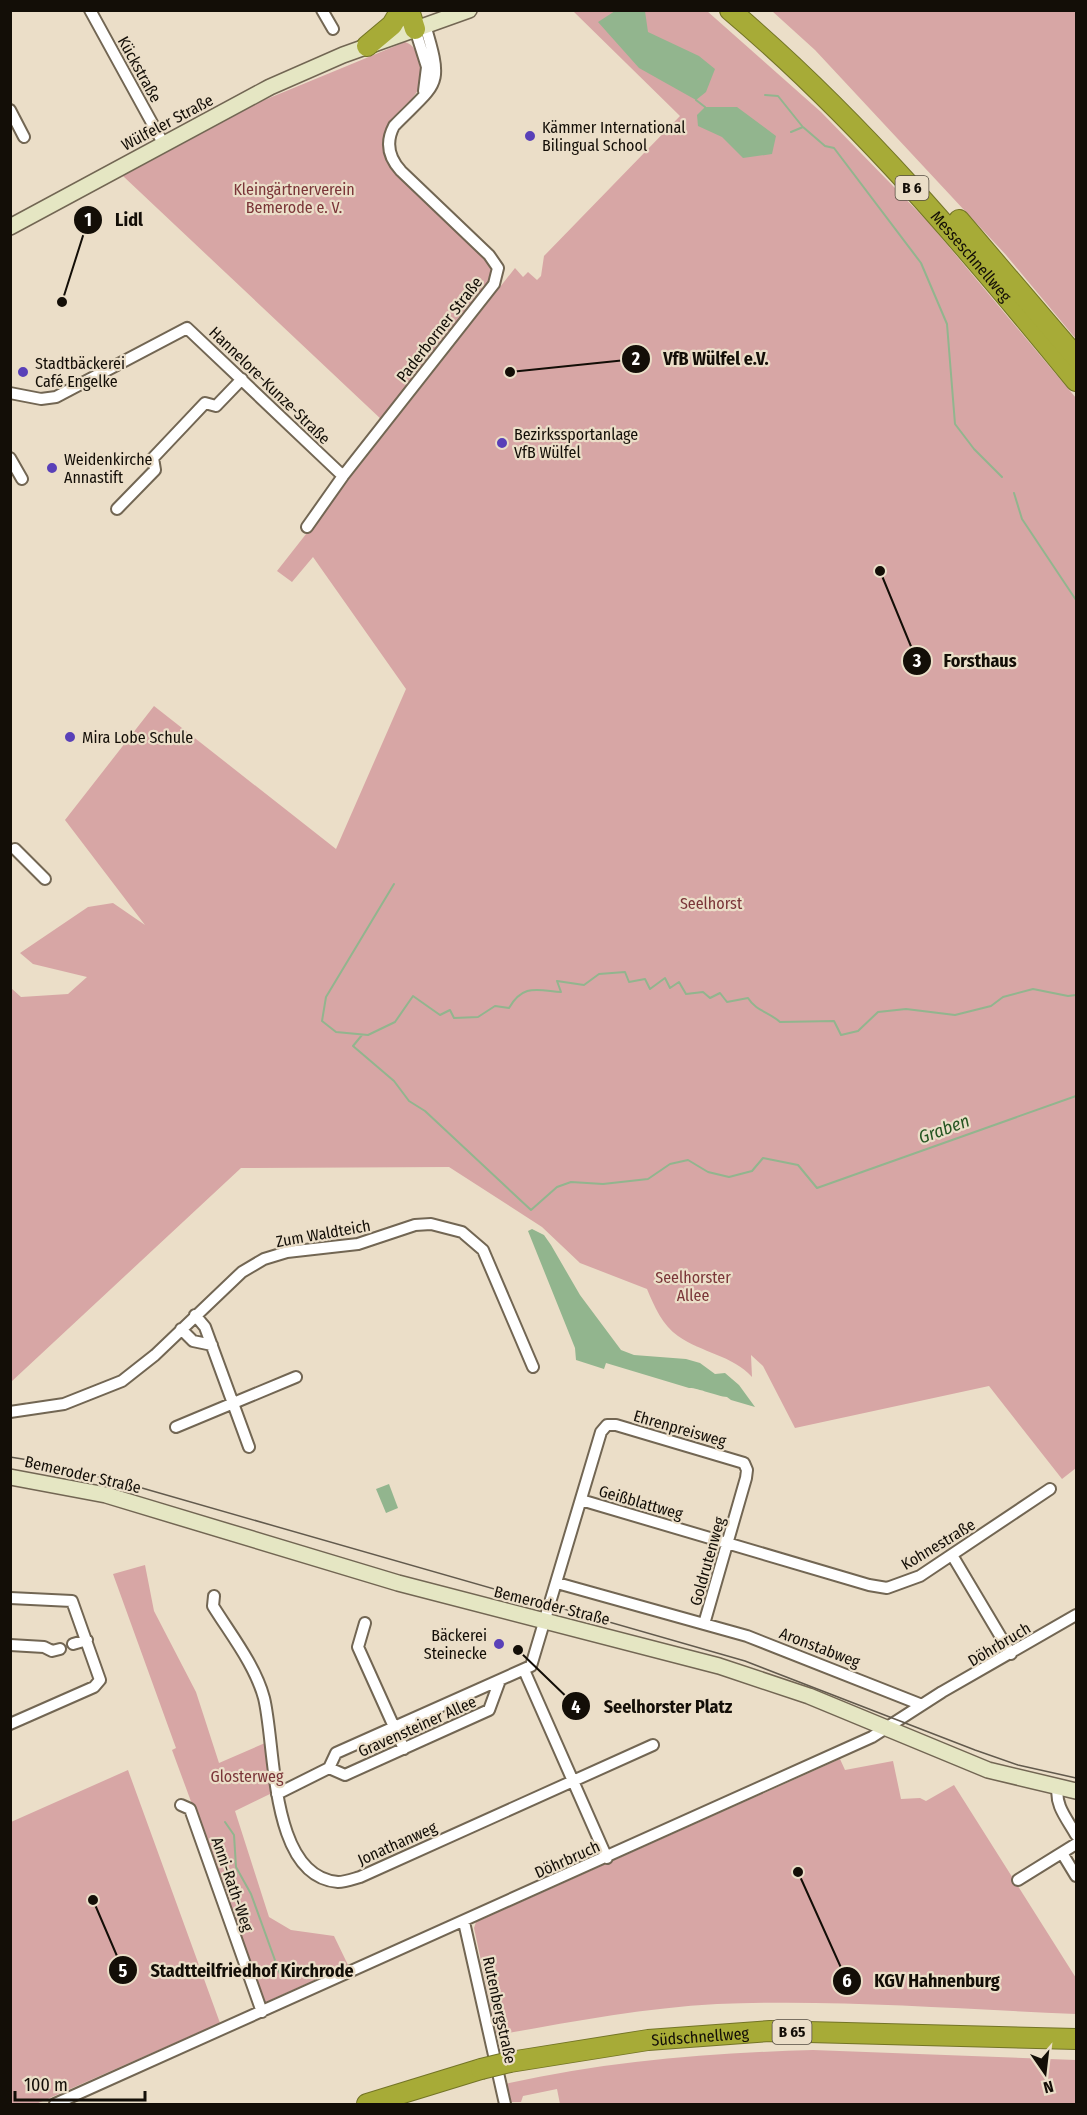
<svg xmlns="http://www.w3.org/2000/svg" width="1087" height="2115" font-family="'Fira Sans Condensed',sans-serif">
<rect width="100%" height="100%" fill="#ebdec8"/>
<!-- green -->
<path fill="#d7a6a5" d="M 573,11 L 707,11 L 821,112 L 929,223 L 1076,398 L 1076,1468 L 1062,1479 L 989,1386 L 795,1428 L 763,1366 L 751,1355 L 752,1377 C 732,1355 702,1353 678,1336 C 663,1326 654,1306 647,1289 L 580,1263 L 542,1227 L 449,1167 L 241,1168 L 11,1382 L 11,988 L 21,997 L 68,994 L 87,977 L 33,964 L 20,953 L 88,907 L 113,903 L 145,925 L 65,820 L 154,706 L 336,849 L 406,689 L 313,557 L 292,582 L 277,571 L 515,268 L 523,277 L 528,272 L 537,280 L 541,276 L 544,256 L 680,116 Z
M 772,11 L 1076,11 L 1076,339 L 1006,255 L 815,50 Z
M 405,42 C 414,45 416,51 418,59 C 429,95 408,97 390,122 C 384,131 384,143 386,153 L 493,269 L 491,282 L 383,421 L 123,176 L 262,101 Z
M 145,1565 L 154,1611 L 196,1692 L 219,1763 L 265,1743 L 272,1793 L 235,1811 L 269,1917 L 291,1930 L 334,1936 L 348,1965 L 257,2006 L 196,1815 L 172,1750 L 176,1748 L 113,1574 Z
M 840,1759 L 845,1770 L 893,1761 L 901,1799 L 920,1798 L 926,1801 L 954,1785 L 1076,1978 L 1076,2014 C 957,2009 838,1999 717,2004 C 643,2008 570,2022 497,2035 L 474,1928 L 476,1922 Z
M 128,1770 L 220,2023 L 36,2104 L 11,2104 L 11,1822 Z
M 813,2050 L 1076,2060 L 1076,2104 L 560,2104 L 557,2089 L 523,2096 L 521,2102 L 509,2102 L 505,2084 C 607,2061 708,2053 813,2050 Z"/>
<!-- water -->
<path fill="#92b58e" d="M 615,11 L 645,11 L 648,32 L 699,56 L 715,69 L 706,92 L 696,100 L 639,68 L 598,22 Z
M 705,107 L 737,107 L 776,136 L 772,154 L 743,158 L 722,137 L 698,126 L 697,115 Z
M 532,1229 L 544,1235 L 551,1245 L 580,1295 L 621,1350 L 634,1355 L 686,1359 L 700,1363 L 715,1374 L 725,1373 L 739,1385 L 755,1407 L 731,1400 L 727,1397 C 717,1396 695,1387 689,1388 L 606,1363 L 604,1369 L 576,1360 L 575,1348 L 528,1231 Z
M 389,1484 L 398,1508 L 386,1513 L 376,1489 Z"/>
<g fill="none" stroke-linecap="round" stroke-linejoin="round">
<!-- stream -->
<path stroke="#92b58e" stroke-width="2" d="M 765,95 L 778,96 L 802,126
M 696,100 L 705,107
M 791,132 L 803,127 L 825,146 L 834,148 L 921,263 L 947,324 L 955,424 L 974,449 L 1002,477
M 1014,493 L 1022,519 L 1076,600
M 394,884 L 326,997 L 322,1021 L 336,1032 L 368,1035 L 395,1022 L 413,996 L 440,1015 L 450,1010 L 454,1018 L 478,1017 L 495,1006 L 509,1008 C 523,984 536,990 561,992 L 557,981 L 584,985 L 599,974 L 625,972 L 629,982 L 645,979 L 650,989 L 665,978 L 670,988 L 679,982 L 686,994 L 703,992 L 710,998 L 720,993 L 727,1002 L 748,998 C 756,1011 769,1012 780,1022 L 834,1021 L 841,1035 L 858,1031 L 878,1012 L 906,1009 L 955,1015 L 991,1006 L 1003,997 L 1033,989 L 1068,996 L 1076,995
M 362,1035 L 353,1046 L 394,1081 L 409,1101 L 425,1111 L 531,1210 L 557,1187 L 571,1182 L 603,1184 L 648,1179 L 670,1164 L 688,1160 L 708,1172 L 729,1177 L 752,1171 L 763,1158 L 798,1165 L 817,1188 L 1076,1096
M 225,1822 L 234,1835 L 236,1867 L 251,1894 L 280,1974"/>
<defs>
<path id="street" d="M 90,10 L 163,143
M 322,10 L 333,29
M 415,29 L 427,67 L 424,91
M 10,110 L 24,137
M 10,393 L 41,399 L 56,397 L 187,328 L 343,476
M 10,458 L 22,479
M 117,509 L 155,470 L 153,458 L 205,403 L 216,406 L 242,379
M 307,527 L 343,476 L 494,284 L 498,268 L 489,255 L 401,171 C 389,158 385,143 394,126 C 438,81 444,88 425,25
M 15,849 L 45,879
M 195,1315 L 205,1327 L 249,1447
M 181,1329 L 193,1341 L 212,1345
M 10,1412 L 64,1404 L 122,1381 L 155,1355 L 242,1272 L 264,1259 L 287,1252 L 358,1244 L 415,1225 L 431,1224 L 462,1232 L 483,1250 L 533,1367
M 176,1427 L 296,1377
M 581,1500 L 869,1585 L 887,1588 L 920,1576 L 1050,1489
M 952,1555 L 1011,1654
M 557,1583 L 747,1636 L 922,1705
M 214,1596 L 213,1606 C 231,1635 255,1665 264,1698 C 276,1746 269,1877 338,1882 C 345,1882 353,1879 360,1877 L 653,1745
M 10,1598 L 72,1601 L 100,1680 L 94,1687 L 10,1724
M 365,1623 L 358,1647 L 404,1749
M 73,1644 L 87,1640
M 10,1645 L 44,1647 L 52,1651 L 60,1649
M 524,1670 L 607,1858
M 329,1768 L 345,1775 L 489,1710 L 500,1680
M 1058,1787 C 1054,1805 1068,1820 1076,1835
M 277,1794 L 329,1768 L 336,1753 L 531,1666 L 601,1432 L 607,1425 L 616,1425 L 744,1463 L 747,1470 L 746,1478 L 704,1624
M 181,1805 L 190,1809 L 262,2012
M 1062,1853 L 1076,1876
M 1018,1880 L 1076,1844
M 464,1922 L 505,2104
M 55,2104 L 872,1737 L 942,1692 L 1076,1615"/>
<path id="secondary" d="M 10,227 L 270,87 L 343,55 L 469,10
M 10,1477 L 106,1495 L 398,1583 L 719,1666 L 809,1696 L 988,1770 L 1076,1791"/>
<g id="highway">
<path d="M 409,10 L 415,29"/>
<path id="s1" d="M 730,10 C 860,120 969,250 1076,381"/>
<path d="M 367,46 L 392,25 L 401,10"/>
<path d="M 959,220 L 1076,357"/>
<path id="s2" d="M 510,2062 L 648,2040 L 770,2031 L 1076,2039"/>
<path d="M 367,2104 L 481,2069"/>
</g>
</defs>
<!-- street casing -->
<use href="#street" stroke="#726653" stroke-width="14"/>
<!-- secondary casing -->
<use href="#secondary" stroke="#726653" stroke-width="18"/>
<!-- highway casing -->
<use href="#highway" stroke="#737426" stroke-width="22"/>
<!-- street -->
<use href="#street" stroke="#fff" stroke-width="10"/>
<!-- secondary -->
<use href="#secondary" stroke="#e5e6c3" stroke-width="15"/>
<!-- highway -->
<use href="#highway" stroke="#a7ab37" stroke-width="20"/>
<!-- tram -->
<path stroke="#625a4d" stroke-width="1.5" d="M 10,1457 L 41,1462 L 142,1488 L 745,1661 L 975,1750 L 1018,1765 L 1076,1778"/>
<defs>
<path id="highway-bridge" d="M 481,2069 L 510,2062"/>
</defs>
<!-- highway-bridge casing -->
<use href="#highway-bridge" stroke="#737426" stroke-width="22" stroke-linecap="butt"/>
<!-- highway-bridge -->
<use href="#highway-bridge" stroke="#a7ab37" stroke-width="20"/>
</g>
<!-- markers -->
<g fill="#5940b8" stroke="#ebdec8" stroke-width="2">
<circle cx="530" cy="136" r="6"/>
<circle cx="23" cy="372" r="6"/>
<circle cx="502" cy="443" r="6"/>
<circle cx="52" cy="468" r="6"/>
<circle cx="70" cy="737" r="6"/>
<circle cx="499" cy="1644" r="6"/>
</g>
<g text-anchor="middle" stroke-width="4.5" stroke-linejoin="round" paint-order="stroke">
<!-- shield labels -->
<g fill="#ebdec8" stroke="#544c41" stroke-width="1.5">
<rect x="895.5" y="176" width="33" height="24" rx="4.5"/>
<rect x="772.5" y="2020" width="39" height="24" rx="4.5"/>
</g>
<g font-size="15" font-weight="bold" fill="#130e07">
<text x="912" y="193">B 6</text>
<text x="792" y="2037">B 65</text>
</g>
<!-- street labels -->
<g font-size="16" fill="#130e07" stroke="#ebdec8">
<text transform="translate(140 69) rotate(61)" y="6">Kückstraße</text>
<text transform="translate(167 122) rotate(-28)" y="6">Wülfeler Straße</text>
<text dy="6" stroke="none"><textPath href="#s1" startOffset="345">Messeschnellweg</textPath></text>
<text transform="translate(439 329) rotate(-52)" y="6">Paderborner Straße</text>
<text transform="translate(270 385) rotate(44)" y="6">Hannelore-Kunze-Straße</text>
<text transform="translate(323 1233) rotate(-10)" y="6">Zum Waldteich</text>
<text transform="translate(680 1428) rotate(16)" y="6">Ehrenpreisweg</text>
<text transform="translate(83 1474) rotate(13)" y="6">Bemeroder Straße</text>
<text transform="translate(641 1502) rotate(16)" y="6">Geißblattweg</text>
<text transform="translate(938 1544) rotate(-31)" y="6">Kohnestraße</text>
<text transform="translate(707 1561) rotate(-74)" y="6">Goldrutenweg</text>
<text transform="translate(552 1605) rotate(14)" y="6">Bemeroder Straße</text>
<text transform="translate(999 1644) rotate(-31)" y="6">Döhrbruch</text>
<text transform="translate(820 1647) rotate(21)" y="6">Aronstabweg</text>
<text transform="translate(417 1726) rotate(-24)" y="6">Gravensteiner Allee</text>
<text transform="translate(397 1843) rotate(-24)" y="6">Jonathanweg</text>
<text transform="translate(567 1859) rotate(-24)" y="6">Döhrbruch</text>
<text transform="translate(233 1884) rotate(71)" y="6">Anni-Rath-Weg</text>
<text transform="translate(500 2010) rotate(78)" y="6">Rutenbergstraße</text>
<text dy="6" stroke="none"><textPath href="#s2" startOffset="192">Südschnellweg</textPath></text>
</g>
<!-- poi labels -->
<g font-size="16" fill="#130e07" stroke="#ebdec8" text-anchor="start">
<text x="542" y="133">Kämmer International<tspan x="542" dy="18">Bilingual School</tspan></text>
<text x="35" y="369">Stadtbäckerei<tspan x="35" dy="18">Café Engelke</tspan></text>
<text x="514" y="440">Bezirkssportanlage<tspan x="514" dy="18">VfB Wülfel</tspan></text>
<text x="64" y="465">Weidenkirche<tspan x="64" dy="18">Annastift</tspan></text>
<text x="82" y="743">Mira Lobe Schule</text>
<text x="487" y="1641" text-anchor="end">Bäckerei<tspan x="487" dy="18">Steinecke</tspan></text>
</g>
<!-- park labels -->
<g font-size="16" fill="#7a3538" stroke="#ebdec8">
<text x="294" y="195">Kleingärtnerverein<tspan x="294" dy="18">Bemerode e. V.</tspan></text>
<text x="711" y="909">Seelhorst</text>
<text x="693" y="1283">Seelhorster<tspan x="693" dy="18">Allee</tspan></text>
<text x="247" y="1782">Glosterweg</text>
</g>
<!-- water labels -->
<g font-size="18" font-style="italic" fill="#265622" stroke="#ebdec8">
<text transform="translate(944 1129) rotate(-20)" y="6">Graben</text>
</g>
</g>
<!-- callouts -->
<path fill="none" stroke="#130e07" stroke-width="2" d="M62 302L88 220M510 372L636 359M880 571L917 661M518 1650L576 1706M93 1900L123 1970M798 1872L847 1981"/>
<g fill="#130e07" stroke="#ebdec8" stroke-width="2">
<circle cx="62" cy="302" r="6"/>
<circle cx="510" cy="372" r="6"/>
<circle cx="880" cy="571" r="6"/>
<circle cx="518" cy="1650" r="6"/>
<circle cx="93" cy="1900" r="6"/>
<circle cx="798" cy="1872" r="6"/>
<circle cx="88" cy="220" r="15"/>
<circle cx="636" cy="359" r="15"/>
<circle cx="917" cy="661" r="15"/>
<circle cx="576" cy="1706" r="15"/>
<circle cx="123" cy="1970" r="15"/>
<circle cx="847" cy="1981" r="15"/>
</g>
<g font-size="18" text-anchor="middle" font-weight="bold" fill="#fff">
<text x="88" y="226">1</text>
<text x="636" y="365">2</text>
<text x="917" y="667">3</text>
<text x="576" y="1713">4</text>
<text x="123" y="1977">5</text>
<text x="847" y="1987">6</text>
</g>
<g font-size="18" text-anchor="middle" font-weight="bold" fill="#130e07" stroke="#ebdec8" stroke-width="4.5" stroke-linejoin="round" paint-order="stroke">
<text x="129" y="226">Lidl</text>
<text x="716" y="365">VfB Wülfel e.V.</text>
<text x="980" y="667">Forsthaus</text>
<text x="668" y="1713">Seelhorster Platz</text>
<text x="252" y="1977">Stadtteilfriedhof Kirchrode</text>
<text x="937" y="1987">KGV Hahnenburg</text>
</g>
<!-- border -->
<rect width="1087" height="2115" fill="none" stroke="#130e07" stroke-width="24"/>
<!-- north arrow -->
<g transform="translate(1045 2073) rotate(166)" stroke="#ebdec8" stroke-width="4.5" paint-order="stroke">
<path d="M0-4.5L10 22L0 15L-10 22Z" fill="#130e07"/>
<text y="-9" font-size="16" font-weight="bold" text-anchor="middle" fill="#130e07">N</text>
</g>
<!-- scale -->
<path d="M15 2091v9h130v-9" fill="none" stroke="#130e07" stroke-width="3"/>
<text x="24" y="2091" font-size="18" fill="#130e07" stroke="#ebdec8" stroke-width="4.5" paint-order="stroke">100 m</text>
</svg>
